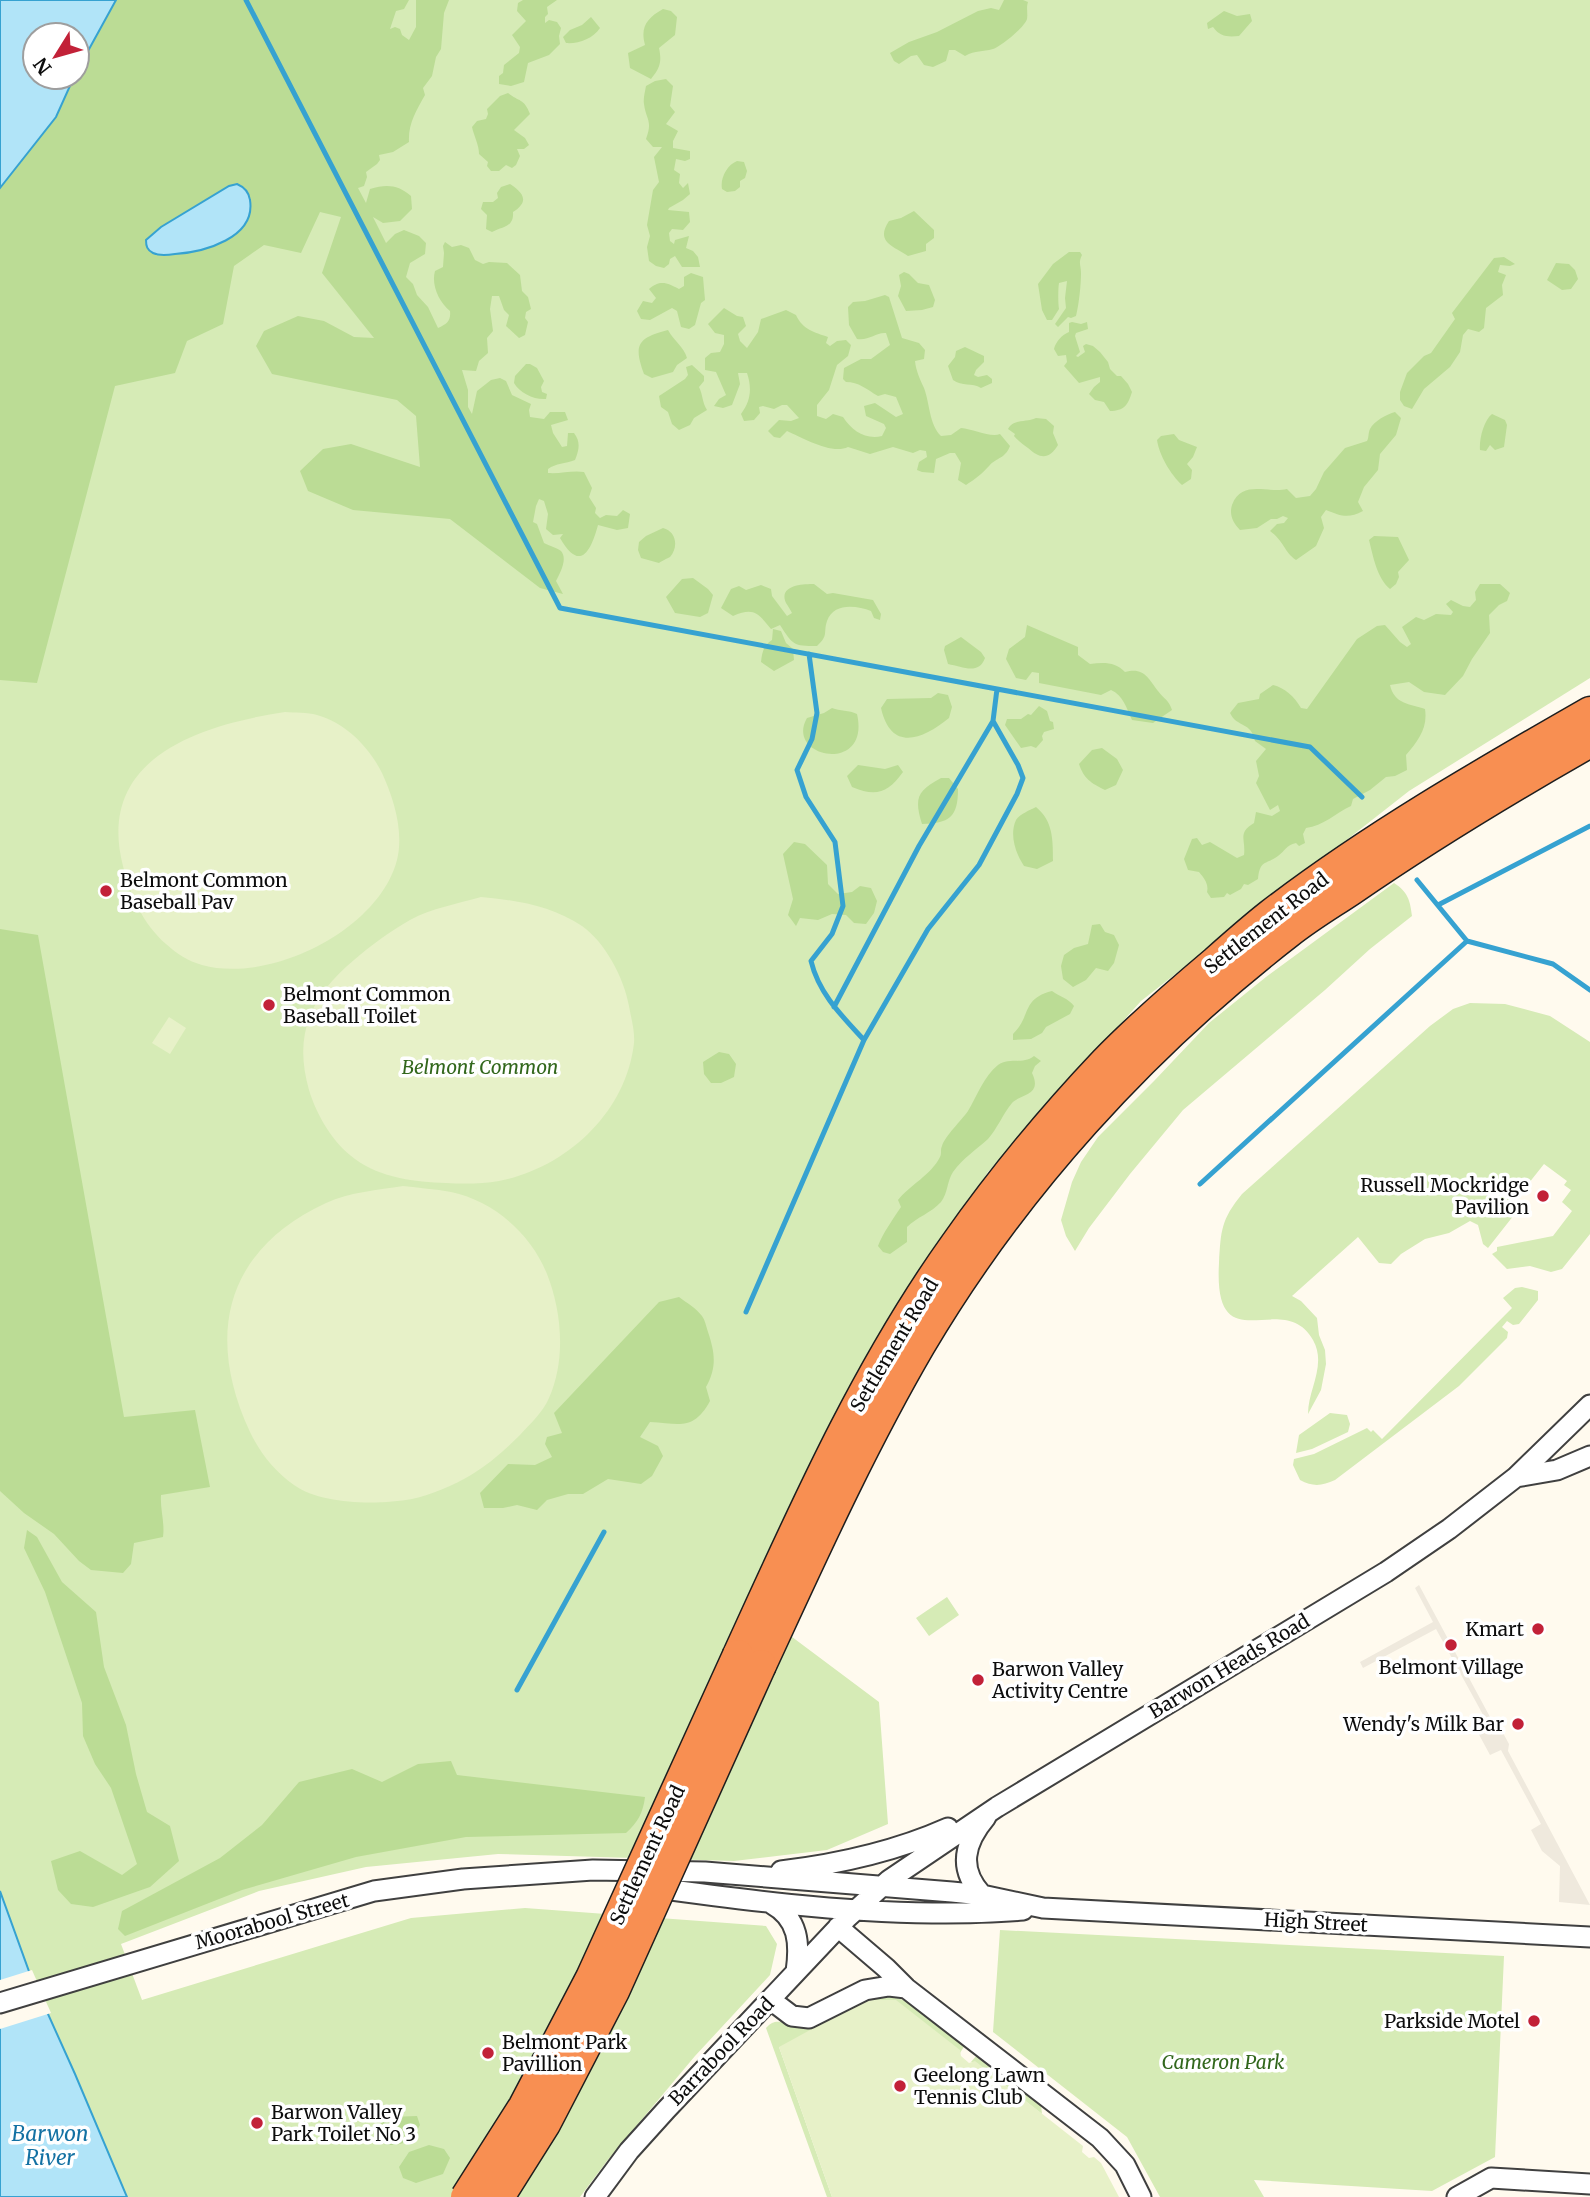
<svg xmlns="http://www.w3.org/2000/svg" width="1590" height="2197" font-family="Merriweather,serif">
<rect width="100%" height="100%" fill="#fffaee"/>
<!-- green -->
<path fill="#d6ebb6" d="M 116,0 L 1590,0 L 1590,678 L 1409,791 L 1141,1001 L 988,1172 L 880,1335 L 748,1604 L 879,1702 L 888,1824 L 827,1850 L 734,1861 L 498,1854 L 366,1867 L 259,1891 L 121,1944 L 142,2000 L 411,1918 L 525,1908 L 766,1926 L 777,1944 L 770,1975 L 695,2056 L 607,2161 L 580,2197 L 127,2197 L 75,2074 L 30,1974 L 0,1891 L 0,188 L 56,117 L 74,77 L 77,77 L 87,50 Z
M 1394,883 C 1408,892 1410,900 1412,916 L 1370,949 L 1325,990 L 1183,1110 L 1130,1174 L 1089,1228 L 1075,1251 L 1066,1236 L 1061,1220 L 1072,1182 L 1081,1162 L 1098,1137 L 1154,1081 L 1209,1023 L 1266,977 Z
M 1470,1003 L 1505,1004 L 1550,1016 L 1590,1042 L 1590,1234 L 1562,1269 L 1551,1272 L 1530,1266 L 1507,1269 L 1492,1254 L 1497,1251 L 1497,1247 L 1553,1236 L 1572,1211 L 1562,1202 L 1571,1190 L 1564,1185 L 1567,1181 L 1544,1164 L 1514,1202 L 1518,1206 L 1512,1213 L 1514,1215 L 1488,1248 L 1483,1244 L 1478,1225 L 1470,1221 L 1449,1233 L 1425,1239 L 1401,1254 L 1391,1264 L 1379,1263 L 1358,1237 L 1292,1296 L 1301,1301 L 1317,1318 L 1319,1335 L 1325,1350 L 1326,1364 L 1321,1390 L 1308,1414 C 1308,1389 1327,1365 1313,1340 C 1283,1287 1213,1366 1219,1263 C 1221,1230 1221,1220 1242,1194 L 1430,1026 L 1453,1009 Z
M 1522,1287 L 1538,1291 L 1538,1300 L 1519,1324 L 1513,1325 L 1507,1321 L 1502,1327 L 1508,1332 L 1507,1338 L 1459,1386 L 1335,1480 C 1322,1486 1313,1487 1300,1480 L 1293,1465 L 1294,1459 L 1314,1454 L 1367,1428 L 1371,1432 L 1373,1430 L 1382,1439 L 1512,1308 L 1503,1298 L 1515,1288 Z
M 1330,1413 L 1347,1415 L 1350,1424 L 1348,1432 L 1312,1449 L 1296,1453 L 1299,1435 Z
M 947,1597 L 959,1615 L 929,1636 L 916,1618 Z
M 1000,1930 L 1504,1956 L 1495,2157 L 1432,2191 L 1254,2180 L 1264,2197 L 1160,2197 L 1127,2137 L 993,2032 Z
M 885,1994 L 909,2002 L 965,2045 L 960,2053 L 960,2050 L 779,2047 L 832,2197 L 827,2197 L 766,2028 C 778,2014 789,2028 802,2027 C 824,2026 843,2005 863,1998 C 869,1996 878,1995 885,1994 Z
M 977,2055 L 1041,2105 L 1042,2114 L 975,2062 L 971,2062 Z"/>
<!-- forest -->
<path fill="#bbdc95" d="M 116,0 L 409,0 L 404,9 L 396,11 L 390,29 L 395,27 L 400,29 L 402,35 L 409,40 L 416,27 L 416,0 L 449,0 L 444,13 L 441,49 L 436,57 L 432,76 L 423,88 L 425,95 C 416,111 408,124 409,142 L 393,152 L 379,155 L 380,160 L 377,164 L 366,172 L 367,177 L 364,186 L 358,188 L 366,203 L 370,189 C 387,184 398,185 411,196 L 412,209 L 400,221 L 383,223 L 373,217 L 386,243 L 395,234 L 404,230 L 419,236 L 426,243 L 425,254 L 410,263 L 406,277 L 413,284 L 417,295 L 428,307 L 438,328 C 447,324 451,321 450,311 C 439,302 431,285 435,271 L 443,267 L 444,253 L 443,246 L 445,242 L 452,247 L 461,245 L 469,248 L 475,260 L 483,264 L 489,262 L 507,263 L 520,275 L 522,291 L 528,297 L 531,309 L 526,312 L 525,318 L 528,322 L 525,335 L 519,338 L 506,326 L 509,315 L 504,310 L 499,296 L 492,296 L 490,309 L 493,331 L 487,338 L 488,353 L 479,361 L 476,371 L 462,370 L 468,390 L 468,407 L 472,414 L 477,391 L 491,380 L 500,378 L 506,381 L 512,395 L 531,404 L 529,410 L 530,417 L 544,419 L 550,412 L 565,412 L 568,420 L 551,425 L 553,433 L 562,447 L 567,446 L 568,433 L 574,433 C 581,442 579,450 575,460 C 565,464 556,463 548,469 L 548,473 C 561,474 572,470 584,472 L 592,488 L 589,497 L 596,508 L 595,513 L 600,518 L 606,515 L 617,516 L 623,510 L 630,514 L 628,528 L 617,530 L 598,525 C 591,551 580,573 560,538 L 563,534 L 553,535 L 546,529 L 548,514 L 544,501 L 539,499 L 536,506 L 533,522 L 537,524 L 544,543 C 549,546 558,548 561,551 C 568,559 560,573 556,581 L 563,594 L 540,588 L 450,519 L 353,510 L 308,491 L 300,471 L 323,449 L 351,444 L 420,467 L 416,416 L 397,400 L 272,374 L 256,346 L 264,331 L 298,316 L 324,321 L 354,337 L 374,338 L 322,273 L 341,217 L 320,212 L 301,253 L 264,245 L 234,266 L 223,324 L 187,341 L 175,373 L 115,386 L 37,683 L 0,680 L 0,188 L 56,117 L 74,77 L 77,77 C 77,58 105,18 116,0 Z
M 523,0 L 557,0 L 547,7 L 548,14 L 545,17 L 545,23 L 549,20 L 557,22 L 561,28 L 559,36 L 560,44 L 549,55 L 528,63 L 524,82 L 511,86 L 499,84 L 499,76 L 503,73 L 504,65 L 519,53 L 520,47 L 512,35 L 526,21 L 517,11 L 518,3 Z
M 1004,0 L 1023,0 L 1028,2 C 1026,8 1028,13 1027,19 C 1025,27 1000,47 993,49 C 982,52 976,50 965,56 L 955,50 L 949,50 L 946,61 L 933,67 L 924,65 L 917,55 L 911,56 L 899,64 L 894,61 L 890,53 L 909,42 L 937,32 L 978,11 L 991,8 L 999,10 Z
M 663,9 L 671,11 L 677,17 L 675,35 L 659,48 C 662,62 660,68 651,79 L 630,68 L 628,53 L 645,45 C 640,27 647,18 663,9 Z
M 1224,11 L 1237,16 L 1250,14 L 1252,21 L 1239,36 C 1228,37 1220,37 1213,27 L 1208,29 L 1207,23 Z
M 591,17 L 600,28 C 593,39 578,44 566,43 L 563,37 L 570,30 L 582,25 Z
M 666,79 L 673,86 L 670,106 L 675,112 L 666,124 L 678,131 L 673,141 L 673,148 L 690,151 L 690,159 L 685,161 L 676,159 L 674,170 L 680,174 L 679,183 L 683,188 L 688,183 L 690,194 L 683,200 L 669,208 L 668,210 L 689,212 L 690,222 L 683,230 L 672,229 L 669,233 L 670,241 L 674,244 L 675,240 L 689,236 L 686,248 L 693,251 L 698,257 L 700,267 L 682,267 L 675,256 L 670,259 L 669,264 L 664,268 L 656,266 L 649,261 L 647,247 L 650,236 L 647,225 L 653,190 L 659,182 L 654,157 L 662,147 L 653,147 L 646,139 C 653,120 646,120 644,104 C 643,99 645,92 646,86 L 655,81 Z
M 508,93 C 519,102 524,98 530,114 L 514,130 L 525,138 L 529,145 L 524,149 L 517,149 L 520,156 L 516,165 L 512,168 L 506,165 L 499,171 L 491,171 L 487,166 L 488,162 L 479,154 C 479,145 474,136 472,127 L 477,121 L 486,119 L 488,114 L 487,109 L 500,96 Z
M 737,161 L 744,162 L 747,171 L 745,178 L 740,181 L 740,187 L 735,191 L 727,192 L 722,189 C 720,178 727,165 737,161 Z
M 510,184 C 516,188 528,196 521,205 C 519,208 516,210 513,212 C 514,227 504,226 492,232 L 486,229 L 487,215 L 481,209 L 483,202 L 493,202 L 498,198 L 497,193 L 501,187 Z
M 914,211 L 934,230 L 934,238 L 926,244 L 926,251 L 908,256 C 893,246 875,242 889,221 L 901,218 Z
M 1069,252 L 1080,252 L 1082,255 C 1078,263 1081,265 1081,273 C 1081,285 1079,304 1076,316 L 1071,318 L 1068,317 L 1058,327 L 1055,324 L 1066,308 L 1065,298 L 1067,281 L 1059,283 C 1058,288 1058,304 1059,309 L 1052,320 L 1047,320 L 1042,310 L 1038,284 L 1053,264 Z
M 1504,257 L 1515,264 L 1510,266 L 1500,265 L 1498,272 L 1506,275 L 1502,285 L 1503,295 L 1486,308 L 1484,328 L 1479,332 L 1468,329 L 1463,335 L 1460,352 L 1450,367 L 1424,389 L 1412,409 L 1404,406 L 1400,400 L 1400,392 L 1407,373 L 1424,356 L 1431,353 L 1455,319 L 1452,313 L 1494,258 Z
M 1556,263 L 1569,264 L 1575,270 L 1578,279 L 1571,289 L 1562,290 L 1547,280 Z
M 904,272 L 909,274 L 918,283 L 929,285 L 935,300 L 933,307 L 922,310 L 906,311 L 898,296 L 901,286 L 899,275 Z
M 691,273 L 703,277 L 705,300 L 701,303 L 695,325 L 689,329 L 681,327 L 677,311 L 672,308 L 650,320 L 641,319 L 637,311 L 643,301 L 652,303 L 656,298 L 649,289 C 660,279 668,283 679,289 L 684,286 L 684,277 Z
M 885,295 L 889,297 L 902,338 L 919,343 L 925,350 L 924,359 L 915,361 C 916,371 920,379 924,388 C 930,404 929,424 941,436 L 951,435 L 961,428 C 973,429 991,438 1000,434 L 1010,446 C 1005,459 997,457 989,466 C 982,474 975,479 966,485 L 958,480 L 961,463 L 955,453 L 950,453 L 936,459 L 934,473 L 922,472 L 917,470 L 919,462 L 927,457 L 926,451 L 920,450 L 913,453 L 893,447 L 870,454 L 848,447 C 832,455 803,438 787,431 L 780,438 L 774,437 L 768,431 L 779,420 L 791,421 L 799,418 L 787,405 L 782,405 L 774,409 L 763,406 L 759,407 L 760,413 L 754,420 L 744,421 L 741,414 C 751,401 752,388 747,373 L 738,373 L 740,384 L 732,405 L 723,408 L 714,406 L 719,399 L 726,395 L 716,372 L 705,370 L 705,358 L 711,353 L 720,352 L 724,344 L 724,335 L 715,333 L 708,324 L 724,308 L 737,316 L 743,317 L 746,326 L 738,334 L 740,341 L 747,348 L 758,332 L 761,319 L 786,310 L 796,315 C 803,330 814,332 828,337 L 826,343 L 830,346 L 837,341 L 846,340 L 851,345 L 848,356 L 837,365 L 829,390 L 817,405 L 817,416 L 826,419 L 833,414 L 843,417 C 852,431 866,440 882,436 L 886,428 L 884,424 L 866,416 L 864,406 L 875,403 L 896,417 L 903,414 L 896,397 L 885,394 L 878,396 C 866,389 859,382 846,382 L 843,379 L 844,368 L 861,359 L 871,359 L 890,345 L 886,333 C 876,332 869,341 857,339 L 849,325 L 848,307 L 853,302 L 865,301 Z
M 1072,322 L 1081,324 L 1087,322 L 1088,329 L 1076,333 L 1075,336 L 1080,352 L 1076,356 L 1078,357 L 1085,352 L 1083,346 L 1086,344 L 1093,346 L 1100,352 L 1108,362 L 1110,369 L 1117,376 L 1121,376 L 1128,384 L 1132,392 C 1128,405 1124,411 1110,411 L 1104,402 L 1095,400 L 1089,394 L 1094,387 L 1100,382 L 1100,377 L 1079,383 L 1064,366 L 1067,362 L 1066,355 L 1058,356 L 1054,349 C 1056,341 1062,335 1069,332 L 1069,323 Z
M 668,330 C 674,341 684,347 687,358 L 677,365 L 673,372 L 652,378 L 644,374 C 633,344 638,338 668,330 Z
M 965,347 L 984,356 L 984,362 L 976,370 L 974,375 L 978,377 L 987,375 L 992,379 L 992,383 L 981,388 C 972,382 962,387 953,380 L 948,366 L 955,357 L 956,351 Z
M 526,364 L 530,364 L 537,368 L 544,381 L 541,387 L 542,392 L 547,394 L 546,399 C 534,400 520,393 514,383 L 515,376 Z
M 692,365 L 704,376 L 704,381 L 699,387 C 703,395 702,402 707,410 L 694,418 L 690,425 L 679,430 L 672,424 L 668,412 L 661,407 L 659,396 L 685,379 L 688,375 L 686,367 Z
M 1395,412 L 1401,418 L 1396,435 L 1380,454 L 1378,470 L 1364,487 L 1358,502 L 1363,511 C 1348,519 1341,516 1326,510 L 1321,517 L 1324,528 L 1316,546 L 1296,560 C 1284,552 1284,541 1270,531 L 1277,524 L 1284,523 L 1288,518 L 1283,516 L 1277,519 L 1271,519 L 1257,528 L 1240,530 C 1233,523 1229,515 1232,505 C 1242,479 1268,494 1287,489 L 1296,498 L 1310,496 L 1316,489 L 1324,472 L 1345,448 L 1367,441 C 1369,438 1368,433 1370,429 C 1374,421 1387,414 1395,412 Z
M 1492,414 L 1505,420 L 1507,425 L 1504,447 L 1495,450 L 1490,445 L 1486,451 L 1480,450 C 1479,439 1484,420 1492,414 Z
M 1036,418 L 1046,419 L 1054,426 L 1053,433 L 1058,445 C 1049,460 1040,459 1028,448 C 1023,444 1019,442 1014,436 L 1015,434 L 1008,429 C 1014,418 1026,423 1036,418 Z
M 1174,434 L 1179,440 L 1197,447 L 1193,457 L 1187,464 L 1192,470 L 1191,479 L 1182,485 C 1171,475 1159,455 1157,440 L 1161,436 Z
M 663,528 C 676,531 679,547 670,557 C 668,558 660,562 659,563 L 641,558 L 638,550 L 639,542 L 646,536 Z
M 1374,536 L 1398,537 L 1409,560 L 1398,572 L 1399,577 L 1396,584 L 1390,589 C 1377,578 1373,556 1369,540 Z
M 693,578 L 708,589 L 713,595 L 708,613 L 700,617 L 675,613 L 666,597 L 682,579 Z
M 814,584 L 827,594 L 833,593 L 873,600 L 881,614 L 880,620 L 874,618 L 871,611 C 857,606 834,602 827,621 C 823,633 829,635 817,646 C 793,646 793,645 780,625 L 771,629 C 758,613 754,607 733,616 L 721,608 L 731,589 L 739,586 L 746,590 L 761,585 L 771,589 L 772,596 L 787,616 L 792,613 C 790,609 788,606 786,603 C 778,585 803,584 814,584 Z
M 1480,584 L 1500,584 L 1510,593 L 1507,601 L 1499,605 L 1489,615 L 1490,633 L 1472,659 L 1463,676 L 1445,695 L 1424,692 L 1409,682 L 1390,685 C 1394,704 1410,704 1425,709 C 1428,728 1418,741 1406,755 L 1407,770 L 1395,776 L 1386,777 L 1370,790 L 1353,799 L 1351,806 C 1336,813 1323,826 1306,828 L 1303,834 L 1305,843 L 1299,846 L 1296,843 C 1286,845 1285,851 1278,856 C 1266,865 1260,859 1258,879 L 1248,885 L 1244,884 L 1241,889 L 1230,895 L 1227,893 L 1224,897 L 1211,898 L 1207,892 C 1209,884 1204,878 1199,872 L 1188,870 L 1184,859 L 1192,839 L 1197,838 L 1202,845 L 1210,842 L 1237,858 L 1244,855 C 1246,839 1237,833 1254,823 L 1256,812 L 1272,816 L 1280,811 L 1278,805 L 1270,810 L 1256,783 L 1259,776 L 1256,761 L 1266,749 L 1255,741 C 1251,721 1237,728 1230,713 L 1238,703 L 1259,699 L 1260,694 L 1273,685 C 1285,688 1294,696 1301,708 L 1307,709 L 1357,639 L 1377,626 L 1385,625 L 1400,642 L 1407,647 L 1411,644 L 1402,627 L 1416,617 L 1424,620 L 1436,614 L 1451,615 L 1453,612 L 1446,604 L 1451,600 L 1463,606 L 1470,607 L 1476,600 L 1475,592 Z
M 1027,625 L 1078,647 L 1078,655 L 1090,664 C 1104,662 1116,662 1125,672 C 1144,667 1148,678 1158,691 C 1164,699 1169,700 1172,710 L 1153,723 L 1132,720 C 1127,709 1123,695 1111,690 L 1101,695 L 1039,683 L 1039,673 L 1032,672 L 1026,680 L 1016,678 L 1006,659 L 1009,649 L 1025,637 Z
M 773,629 L 781,631 L 786,643 L 793,649 L 794,660 L 774,671 L 761,662 C 762,652 764,645 772,640 Z
M 961,637 L 981,652 L 985,658 C 979,675 963,667 948,664 L 944,650 L 945,646 Z
M 938,693 L 948,695 L 952,707 L 949,718 C 922,740 891,752 881,708 L 887,699 L 931,698 Z
M 1039,706 L 1047,711 L 1050,721 L 1053,722 L 1054,729 L 1044,732 L 1042,736 L 1043,740 L 1036,748 L 1031,746 L 1021,748 L 1005,725 L 1007,719 L 1021,719 L 1028,714 L 1031,715 Z
M 832,708 C 840,711 849,710 857,714 C 871,775 784,758 807,718 L 824,713 Z
M 1102,748 L 1117,759 L 1123,770 L 1116,785 L 1105,790 C 1091,783 1084,779 1079,764 L 1092,750 Z
M 858,765 L 885,769 L 898,765 L 903,772 C 888,793 876,797 852,787 L 847,776 Z
M 941,778 L 949,778 L 958,789 C 958,818 949,823 922,824 C 914,798 917,791 941,778 Z
M 1036,807 C 1053,821 1053,839 1053,861 L 1037,869 L 1024,866 C 1016,854 1009,835 1016,820 C 1020,814 1030,810 1036,807 Z
M 794,842 L 805,844 L 827,865 L 828,884 L 838,894 L 852,892 L 860,886 L 871,888 L 877,901 L 874,913 L 866,924 L 854,923 L 846,915 L 832,914 L 818,920 L 800,918 L 796,926 L 788,915 L 793,899 L 783,854 Z
M 1100,924 L 1105,932 L 1114,935 L 1119,945 L 1114,963 L 1108,971 L 1096,968 L 1086,980 L 1073,987 L 1063,979 L 1061,966 L 1064,955 L 1074,948 L 1088,944 L 1092,925 Z
M 0,929 L 38,935 L 124,1417 L 195,1410 L 210,1487 L 161,1495 C 160,1509 165,1523 163,1537 L 134,1543 L 131,1564 L 123,1573 L 91,1570 L 79,1561 L 54,1534 L 24,1513 L 0,1491 Z
M 1052,991 C 1060,997 1068,998 1074,1006 L 1070,1014 L 1046,1027 L 1042,1033 L 1031,1039 L 1013,1040 L 1013,1034 C 1032,1015 1021,999 1052,991 Z
M 719,1052 L 729,1054 L 736,1064 L 734,1077 L 721,1083 L 711,1083 L 704,1074 L 703,1062 Z
M 1034,1056 L 1041,1061 L 1035,1066 L 1032,1073 C 1043,1096 1020,1094 1012,1103 C 1003,1114 997,1129 988,1139 C 976,1150 963,1158 953,1172 C 947,1181 948,1193 941,1202 C 931,1213 917,1217 907,1227 L 907,1242 L 890,1254 L 883,1252 L 878,1246 C 883,1233 893,1219 901,1207 L 898,1200 C 910,1185 931,1175 940,1157 C 942,1153 940,1150 942,1146 C 945,1136 961,1121 968,1111 C 977,1096 984,1076 998,1065 C 1009,1057 1023,1065 1034,1056 Z
M 679,1297 C 687,1303 696,1308 702,1316 C 705,1320 706,1326 708,1332 C 715,1353 717,1367 706,1387 L 710,1401 C 693,1432 679,1423 650,1422 L 640,1437 L 658,1446 L 663,1456 L 652,1476 L 641,1484 L 608,1479 L 583,1494 L 568,1494 L 547,1500 L 537,1510 L 517,1505 L 503,1508 L 484,1508 L 480,1493 L 508,1464 L 535,1465 L 552,1457 L 545,1444 L 547,1437 L 562,1433 L 554,1413 L 659,1302 Z
M 27,1530 L 37,1537 L 62,1582 L 96,1612 L 104,1667 L 126,1725 L 136,1774 L 147,1812 L 170,1826 L 179,1861 L 150,1887 L 93,1907 L 71,1904 L 58,1890 L 51,1861 L 80,1851 L 122,1875 L 137,1864 L 111,1788 L 95,1764 L 83,1736 L 82,1703 L 45,1592 L 24,1548 Z
M 451,1761 L 457,1775 L 645,1797 C 643,1813 638,1822 626,1833 L 466,1837 L 356,1857 L 242,1890 L 125,1936 L 118,1929 L 122,1911 L 220,1858 L 262,1825 L 299,1782 L 352,1769 L 382,1782 L 418,1764 Z
M 417,2116 L 420,2125 C 411,2141 404,2146 385,2145 L 377,2134 L 379,2125 L 390,2117 Z
M 429,2145 L 444,2149 L 450,2158 L 443,2174 L 416,2183 L 403,2178 L 399,2167 L 409,2152 Z"/>
<!-- pitch -->
<path fill="#e7f1c8" d="M 285,712 C 295,713 307,712 317,715 C 346,723 369,747 382,773 C 394,799 404,832 397,860 C 379,930 270,984 202,965 C 188,961 177,954 166,944 C 143,924 130,895 123,866 C 95,758 200,725 285,712 Z
M 481,897 C 516,900 552,906 582,926 C 605,942 624,978 629,1006 C 631,1018 635,1031 634,1043 C 626,1113 566,1168 499,1181 C 482,1184 463,1184 446,1183 C 415,1182 381,1178 355,1159 C 333,1143 317,1116 309,1090 C 293,1034 311,996 354,960 C 371,945 391,931 410,920 C 432,908 457,904 481,897 Z
M 169,1017 L 186,1028 L 170,1054 L 152,1043 Z
M 403,1186 C 419,1188 435,1189 451,1192 C 494,1201 531,1234 547,1274 C 562,1312 566,1360 549,1398 C 543,1412 530,1424 520,1435 C 505,1450 489,1464 471,1475 C 454,1485 431,1495 412,1499 C 378,1505 322,1505 294,1485 C 275,1472 260,1453 250,1432 C 205,1335 225,1250 326,1203 C 350,1192 378,1190 403,1186 Z
M 865,2000 L 896,2000 L 960,2050 L 961,2056 L 969,2063 L 975,2061 L 1083,2146 L 1082,2152 L 1089,2158 L 1094,2157 L 1101,2163 L 1119,2197 L 832,2197 L 779,2047 Z"/>
<!-- plaza -->
<path fill="#efe9dd" d="M 1419,1585 L 1490,1717 L 1497,1722 L 1509,1744 L 1508,1751 L 1590,1905 L 1559,1902 L 1560,1866 L 1542,1851 L 1531,1830 L 1541,1824 L 1501,1750 L 1490,1755 L 1476,1729 L 1487,1722 L 1436,1629 L 1363,1668 L 1360,1662 L 1433,1622 L 1415,1588 Z"/>
<!-- water -->
<path fill="#b1e4f8" stroke="#36a2d1" stroke-width="2" d="M 0,0 L 116,0 L 77,71 L 77,35 L 35,35 L 35,77 L 74,77 L 56,117 L 0,188 Z
M 237,184 C 244,187 249,192 250,200 C 256,238 204,252 175,254 C 169,255 159,256 153,253 C 147,250 146,246 146,240 L 161,227 L 229,186 Z
M 0,1891 L 30,1974 L 75,2074 L 127,2197 L 0,2197 Z"/>
<!-- pier -->
<path fill="#fffaee" d="M 32,1970 L 51,2013 L 0,2029 L 0,1980 Z"/>
<g fill="none" stroke-linecap="round" stroke-linejoin="round">
<!-- stream -->
<path stroke="#36a2d1" stroke-width="5" d="M 246,0 L 560,608 L 1310,747 L 1362,797
M 809,654 L 817,713 L 812,739 L 797,770 L 806,797 L 835,842 L 843,906 L 832,934 L 811,961 C 819,994 842,1016 864,1040
M 1438,905 L 1590,826
M 1467,941 L 1553,964 L 1590,990
M 834,1007 L 919,846 L 993,721
M 1200,1184 L 1467,941 L 1417,880
M 746,1312 L 864,1040 L 928,929 L 979,865 L 1017,794 L 1023,778 L 1018,765 L 993,721 L 997,689
M 517,1690 L 604,1532"/>
<defs>
<path id="minor" d="M 1516,1477 L 1557,1470 L 1590,1456
M 781,1871 C 839,1864 894,1852 948,1828
M 649,1887 C 744,1900 837,1912 932,1913 C 963,1913 993,1913 1023,1910
M 982,1895 C 958,1869 964,1843 986,1817
M 772,1904 C 799,1919 800,1944 796,1972
M 838,1927 L 886,1968 L 906,1988 L 1100,2138 L 1125,2165 L 1141,2197
M 771,2000 L 792,2016 L 809,2018 L 865,1990 L 889,1986 L 906,1988
M 0,2003 L 374,1891 L 463,1879 L 593,1870 L 705,1872 L 952,1892 L 982,1895 L 1043,1908 L 1590,1937
M 595,2197 L 629,2151 L 666,2110 L 847,1918 L 889,1880 L 997,1807 L 1386,1572 L 1449,1529 L 1516,1477 L 1590,1405
M 1457,2197 L 1491,2178 L 1590,2184"/>
<path id="highway" d="M 738,1655 C 802,1515 865,1371 955,1245 C 1000,1181 1050,1120 1104,1063 C 1139,1027 1177,994 1215,962 C 1233,946 1251,930 1270,915 C 1370,838 1480,775 1590,712
M 761,1665 C 811,1557 860,1448 920,1345 C 1014,1186 1142,1046 1288,933 C 1308,917 1330,904 1351,890 C 1428,837 1509,788 1590,742"/>
</defs>
<!-- minor casing -->
<use href="#minor" stroke="#404040" stroke-width="23"/>
<!-- highway casing -->
<use href="#highway" stroke="#1e1e1e" stroke-width="33"/>
<!-- minor -->
<use href="#minor" stroke="#fff" stroke-width="19"/>
<!-- highway -->
<use href="#highway" stroke="#f88f52" stroke-width="30"/>
<defs>
<path id="highway-bridge" d="M 466,2197 L 524,2106 L 591,1978 L 738,1655
M 499,2197 L 545,2124 L 614,1991 L 761,1665"/>
</defs>
<!-- highway-bridge casing -->
<use href="#highway-bridge" stroke="#1e1e1e" stroke-width="33" stroke-linecap="butt"/>
<!-- highway-bridge -->
<use href="#highway-bridge" stroke="#f88f52" stroke-width="30"/>
</g>
<!-- markers -->
<g fill="#c22138" stroke="#fff" stroke-width="2.5">
<circle cx="106" cy="891" r="7"/>
<circle cx="269" cy="1005" r="7"/>
<circle cx="1543" cy="1196" r="7"/>
<circle cx="1538" cy="1629" r="7"/>
<circle cx="1451" cy="1645" r="7"/>
<circle cx="978" cy="1680" r="7"/>
<circle cx="1518" cy="1724" r="7"/>
<circle cx="1534" cy="2021" r="7"/>
<circle cx="488" cy="2053" r="7"/>
<circle cx="900" cy="2086" r="7"/>
<circle cx="257" cy="2123" r="7"/>
</g>
<g text-anchor="middle" stroke-width="7" stroke-linejoin="round" paint-order="stroke">
<!-- poi labels -->
<g font-size="19" fill="#0d0d0d" stroke="#fff" text-anchor="start">
<text x="120" y="887">Belmont Common<tspan x="120" dy="22">Baseball Pav</tspan></text>
<text x="283" y="1001">Belmont Common<tspan x="283" dy="22">Baseball Toilet</tspan></text>
<text x="1529" y="1192" text-anchor="end">Russell Mockridge<tspan x="1529" dy="22">Pavilion</tspan></text>
<text x="1524" y="1636" text-anchor="end">Kmart</text>
<text x="1451" y="1674" text-anchor="middle">Belmont Village</text>
<text x="992" y="1676">Barwon Valley<tspan x="992" dy="22">Activity Centre</tspan></text>
<text x="1504" y="1731" text-anchor="end">Wendy's Milk Bar</text>
<text x="1520" y="2028" text-anchor="end">Parkside Motel</text>
<text x="502" y="2049">Belmont Park<tspan x="502" dy="22">Pavillion</tspan></text>
<text x="914" y="2082">Geelong Lawn<tspan x="914" dy="22">Tennis Club</tspan></text>
<text x="271" y="2119">Barwon Valley<tspan x="271" dy="22">Park Toilet No 3</tspan></text>
</g>
<!-- street labels -->
<g font-size="19" fill="#0d0d0d" stroke="#fff">
<text transform="translate(1266 923) rotate(-38)" y="7">Settlement Road</text>
<text transform="translate(894 1345) rotate(-59)" y="7">Settlement Road</text>
<text transform="translate(1229 1666) rotate(-31)" y="7">Barwon Heads Road</text>
<text transform="translate(647 1855) rotate(-65)" y="7">Settlement Road</text>
<text transform="translate(272 1921) rotate(-16)" y="7">Moorabool Street</text>
<text transform="translate(1316 1922) rotate(3)" y="7">High Street</text>
<text transform="translate(721 2051) rotate(-46)" y="7">Barrabool Road</text>
</g>
<!-- park labels -->
<g font-size="19" font-style="italic" fill="#32671c" stroke="#fff">
<text x="480" y="1074">Belmont Common</text>
<text x="1223" y="2069">Cameron Park</text>
</g>
<!-- water labels -->
<g font-size="21" font-style="italic" fill="#1371a3" stroke="#fff">
<text x="50" y="2141">Barwon<tspan x="50" dy="24">River</tspan></text>
</g>
</g>
<!-- north arrow -->
<g transform="translate(56 56) rotate(233)"><circle r="33" fill="#ffffff" stroke="#9e9e9e" stroke-width="2"/>
<path d="M0-5L12 26L0 18L-12 26Z" fill="#c22138"/>
<text y="-10" font-size="19" font-weight="bold" text-anchor="middle" fill="#0d0d0d">N</text>
</g>
</svg>
